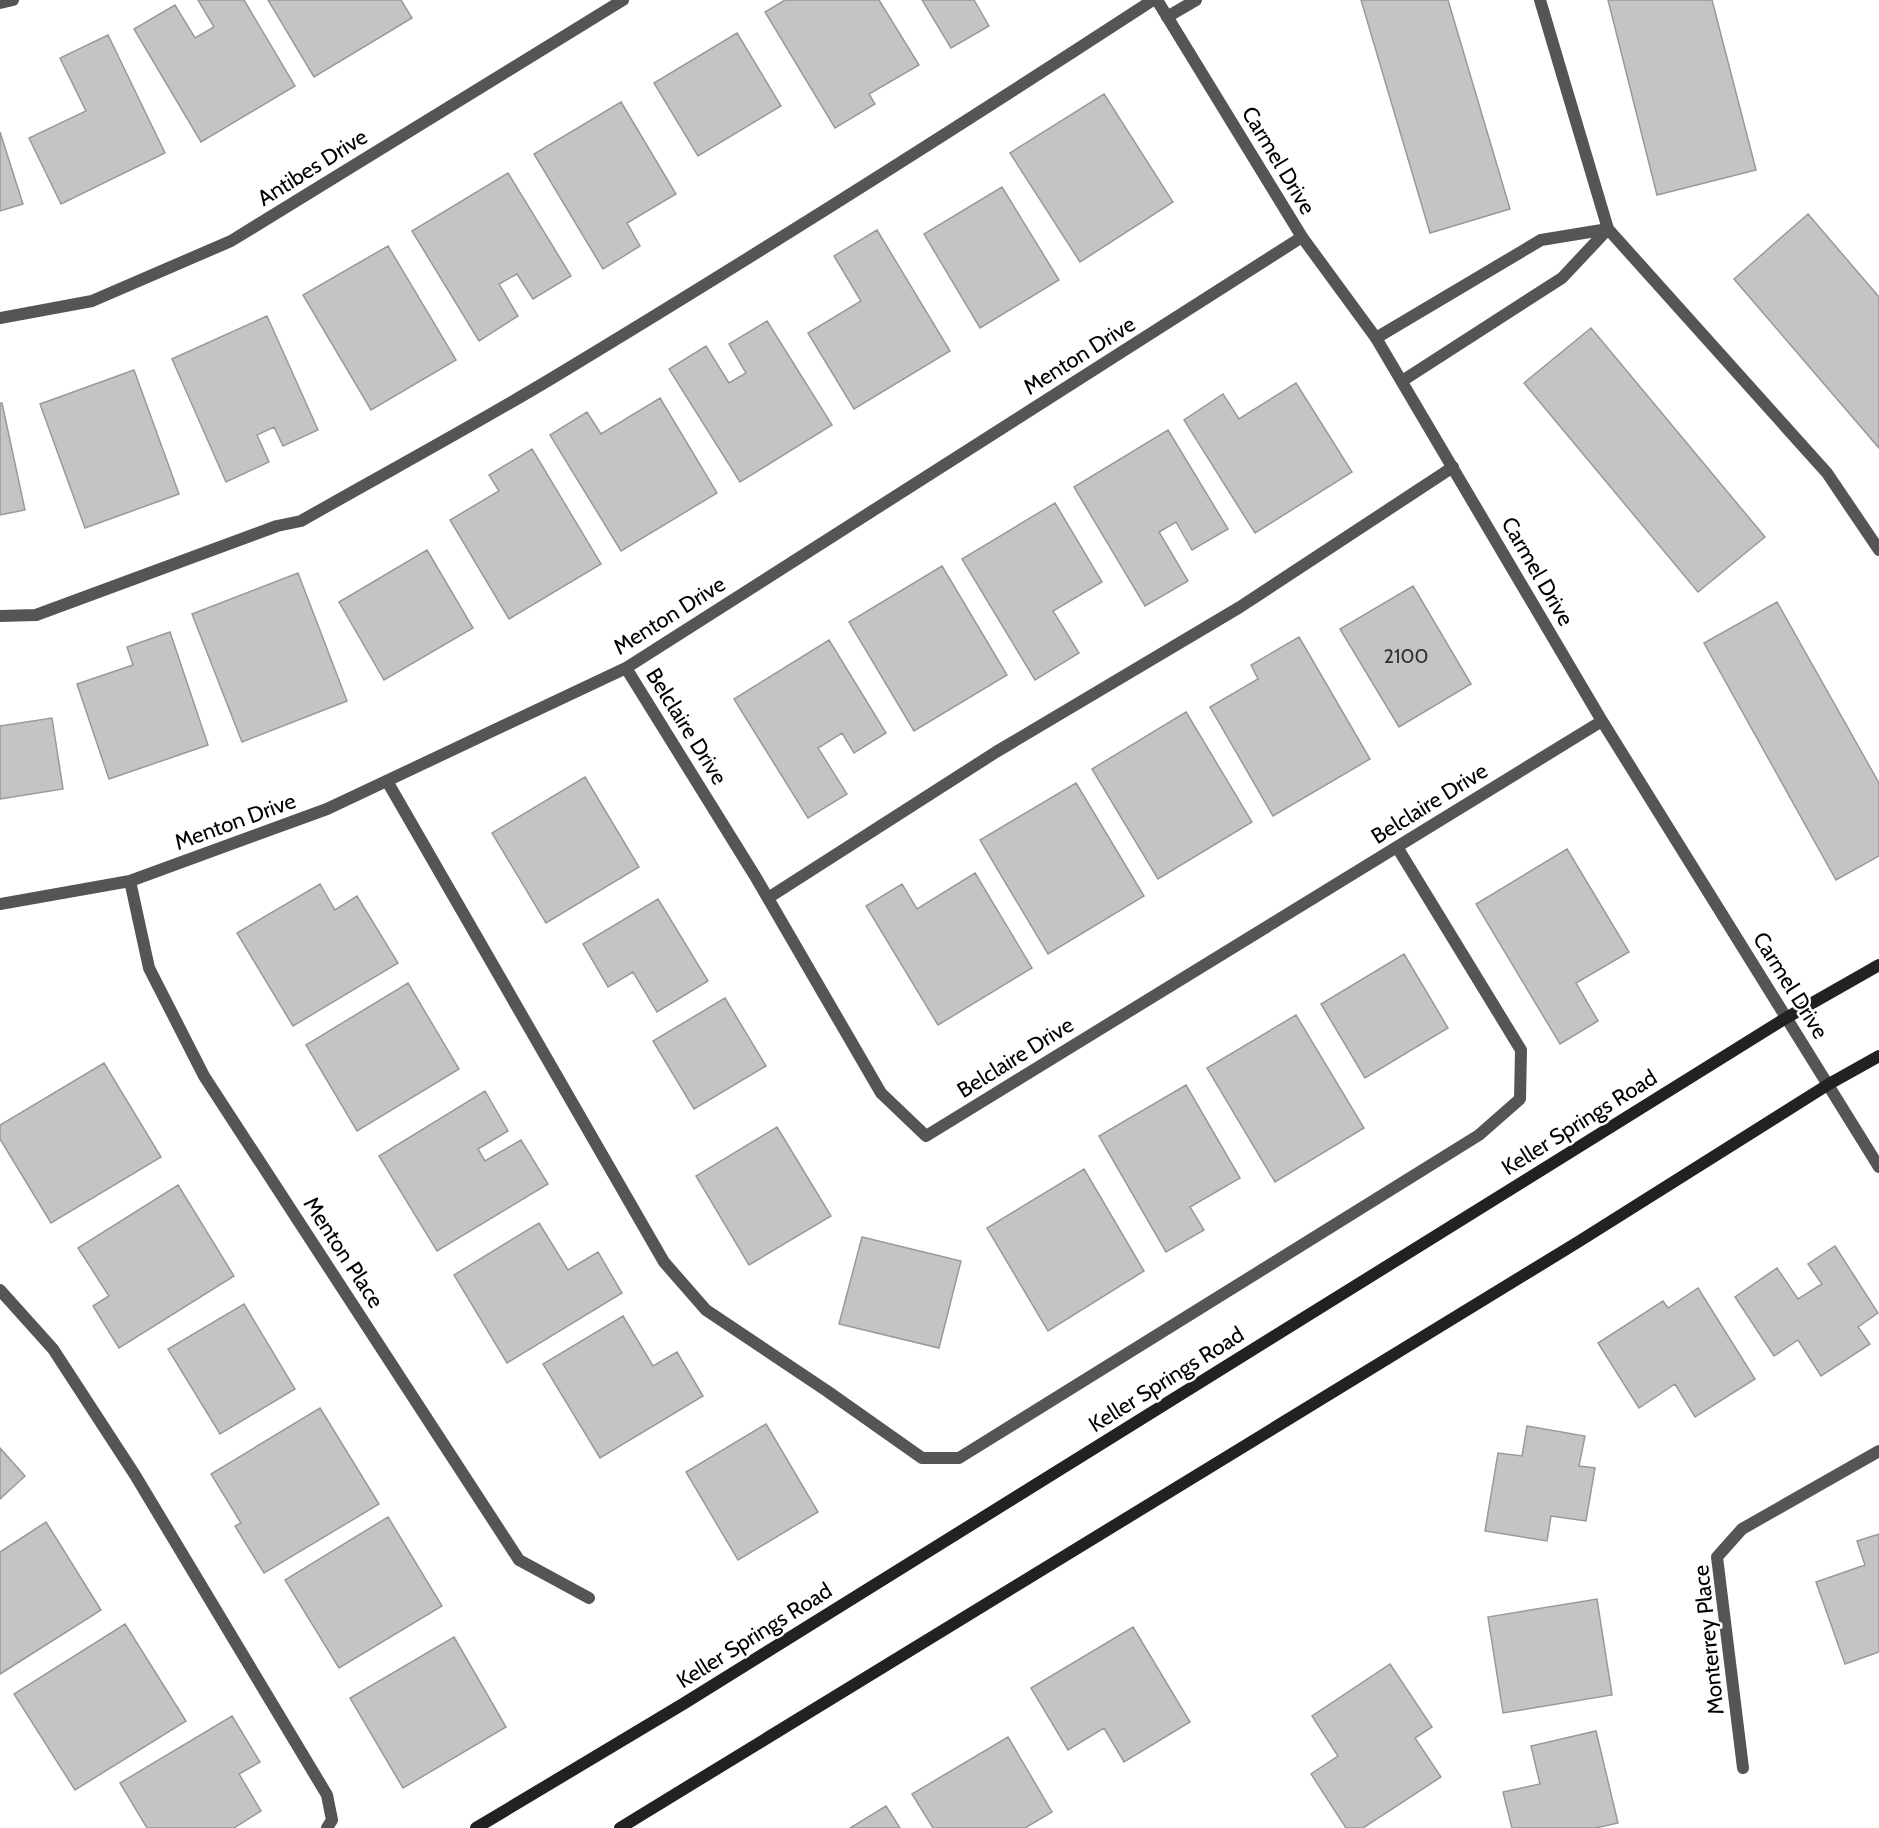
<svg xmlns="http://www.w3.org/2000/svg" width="1879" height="1828" font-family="Cabin,sans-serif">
<rect width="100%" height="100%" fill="#fff"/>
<!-- building -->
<path fill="#c4c4c4" stroke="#999" stroke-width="1.5" d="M 198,0 L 244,0 L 295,86 L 201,142 L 134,29 L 175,5 L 195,38 L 214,27 Z
M 268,0 L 401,0 L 412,18 L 314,77 Z
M 785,0 L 879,0 L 919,65 L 869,94 L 875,104 L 835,128 L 765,12 Z
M 922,0 L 974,0 L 989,26 L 951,48 Z
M 1361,0 L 1448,0 L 1510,209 L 1430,233 Z
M 1608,0 L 1712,0 L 1756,170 L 1657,195 Z
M 737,33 L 781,106 L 698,156 L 654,83 Z
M 108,35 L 165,153 L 61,204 L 29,138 L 86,111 L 60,58 Z
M 1104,94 L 1173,202 L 1080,262 L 1010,153 Z
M 621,102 L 676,194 L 627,223 L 640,246 L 603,269 L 534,154 Z
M 0,132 L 23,204 L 0,211 Z
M 508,173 L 571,276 L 533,299 L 517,274 L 499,284 L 518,316 L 479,341 L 412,231 Z
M 1002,187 L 1059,280 L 980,328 L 924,234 Z
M 1808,214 L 1879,297 L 1879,448 L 1734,279 Z
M 877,230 L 950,351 L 854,409 L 808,333 L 861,301 L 834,256 Z
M 388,246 L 456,360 L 371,410 L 303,295 Z
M 267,316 L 318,430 L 283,446 L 274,427 L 257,435 L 269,462 L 226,482 L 172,359 Z
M 767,321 L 832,425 L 740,482 L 669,369 L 706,346 L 729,383 L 746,373 L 729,344 Z
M 1591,328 L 1765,537 L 1698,592 L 1524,383 Z
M 134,370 L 179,494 L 85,528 L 40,404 Z
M 1296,383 L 1352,472 L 1255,533 L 1184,420 L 1223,394 L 1239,419 Z
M 660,398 L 717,493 L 621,551 L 550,435 L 587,412 L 601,434 Z
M 0,403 L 2,403 L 25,510 L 0,515 Z
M 1168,430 L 1228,529 L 1192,550 L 1176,522 L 1159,532 L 1188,581 L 1145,606 L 1074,487 Z
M 532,449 L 601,564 L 509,619 L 450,520 L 499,491 L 489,475 Z
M 1055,503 L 1102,582 L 1053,611 L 1079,653 L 1035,680 L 962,559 Z
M 427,550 L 473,628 L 384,680 L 339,602 Z
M 942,566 L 1007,675 L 914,731 L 849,622 Z
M 298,573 L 347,701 L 242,742 L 192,614 Z
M 1413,586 L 1471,684 L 1399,727 L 1340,629 Z
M 1777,602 L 1879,783 L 1879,856 L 1836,880 L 1704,643 Z
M 170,632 L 208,745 L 109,779 L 77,684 L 133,665 L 127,647 Z
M 1299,637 L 1370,759 L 1273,816 L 1210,707 L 1258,679 L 1251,665 Z
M 829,640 L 886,733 L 854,753 L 842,733 L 818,748 L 847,794 L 808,818 L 734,699 Z
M 1186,712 L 1252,822 L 1158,879 L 1092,769 Z
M 52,718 L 63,789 L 0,799 L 0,726 Z
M 585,777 L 639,867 L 546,923 L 492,833 Z
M 1076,783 L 1144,896 L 1048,954 L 980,840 Z
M 1567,849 L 1629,952 L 1576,983 L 1598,1021 L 1560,1044 L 1476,904 Z
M 975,873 L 1032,968 L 938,1025 L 866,906 L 902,884 L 917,909 Z
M 320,884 L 335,910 L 357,896 L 398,963 L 293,1026 L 237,933 Z
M 658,899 L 708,981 L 657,1012 L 633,972 L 608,987 L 583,944 Z
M 1404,954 L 1448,1028 L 1365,1078 L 1321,1004 Z
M 408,983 L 459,1069 L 357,1131 L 306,1045 Z
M 725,998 L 766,1066 L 694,1109 L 653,1041 Z
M 1296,1015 L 1364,1128 L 1275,1182 L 1207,1068 Z
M 104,1063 L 161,1157 L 51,1223 L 0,1139 L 0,1125 Z
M 1186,1085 L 1240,1178 L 1190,1207 L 1204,1230 L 1166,1252 L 1099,1136 Z
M 485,1091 L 508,1131 L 478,1149 L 485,1161 L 521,1140 L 548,1184 L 437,1251 L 379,1156 Z
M 777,1127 L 831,1216 L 749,1265 L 696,1176 Z
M 1084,1169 L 1144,1271 L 1048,1331 L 987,1228 Z
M 178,1185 L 234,1276 L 119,1348 L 93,1306 L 109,1296 L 78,1248 Z
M 539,1223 L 568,1270 L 598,1252 L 622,1293 L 507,1363 L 454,1275 Z
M 862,1237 L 961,1261 L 939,1348 L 839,1324 Z
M 1835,1246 L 1878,1313 L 1858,1327 L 1870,1344 L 1821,1376 L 1798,1340 L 1774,1356 L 1735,1297 L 1777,1268 L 1798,1299 L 1822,1284 L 1808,1264 Z
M 1698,1288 L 1755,1379 L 1695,1417 L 1675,1384 L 1639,1408 L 1598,1343 L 1663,1301 L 1668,1308 Z
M 244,1304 L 295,1389 L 220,1434 L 168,1349 Z
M 623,1316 L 653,1366 L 677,1352 L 703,1396 L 600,1458 L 543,1364 Z
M 320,1408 L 379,1504 L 264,1573 L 235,1526 L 241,1523 L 211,1474 Z
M 766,1424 L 818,1512 L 738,1560 L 686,1472 Z
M 1527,1426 L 1585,1436 L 1579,1466 L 1595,1468 L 1586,1521 L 1551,1516 L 1547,1541 L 1485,1531 L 1498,1453 L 1522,1456 Z
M 0,1448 L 25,1476 L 0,1499 Z
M 388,1517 L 442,1606 L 339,1668 L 285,1580 Z
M 46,1522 L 101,1610 L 0,1674 L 0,1552 Z
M 1879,1534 L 1879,1652 L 1845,1664 L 1816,1582 L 1865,1565 L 1857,1541 Z
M 1597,1599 L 1612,1695 L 1503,1713 L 1488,1617 Z
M 125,1624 L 186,1721 L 75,1790 L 14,1694 Z
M 1133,1627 L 1190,1722 L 1124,1762 L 1104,1728 L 1068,1750 L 1031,1688 Z
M 454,1637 L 506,1727 L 403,1788 L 350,1698 Z
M 1390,1664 L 1432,1727 L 1415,1738 L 1441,1777 L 1363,1828 L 1346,1828 L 1311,1774 L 1338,1756 L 1312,1716 Z
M 232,1716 L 260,1762 L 239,1774 L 261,1811 L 234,1828 L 147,1828 L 120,1783 Z
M 1596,1731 L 1618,1823 L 1596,1828 L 1512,1828 L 1503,1792 L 1540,1784 L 1531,1746 Z
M 1008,1737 L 1052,1812 L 1025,1828 L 933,1828 L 912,1794 Z
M 886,1806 L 900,1828 L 850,1828 Z"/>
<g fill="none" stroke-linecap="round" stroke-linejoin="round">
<!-- service -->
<path stroke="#555" stroke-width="12" d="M 1540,0 L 1608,229 L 1827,473 L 1879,550
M 0,3 L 13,0
M 1167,17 L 1196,0
M 1376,338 L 1541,240 L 1608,229 L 1562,278 L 1402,381
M 0,616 L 36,615 L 277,526 L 301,521 C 385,473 471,427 554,377 C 756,255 955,129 1153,0
M 387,781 L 664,1262 L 706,1310 L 827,1391 L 922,1458 L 959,1458 L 1479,1135 L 1520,1099 L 1521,1050 L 1397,847
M 768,898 L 996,752 L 1240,607 L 1453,467
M 0,1290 L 53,1349 L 135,1475 L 327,1795 L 332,1820 L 327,1828"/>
<!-- minor -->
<path stroke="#555" stroke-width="12" d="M 1157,0 L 1302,237 L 1376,338 L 1602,721 L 1879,1167
M 0,318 L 92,301 L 231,241 L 623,0
M 626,668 L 755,876 L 881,1093 L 926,1136 L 1602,721
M 130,881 L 149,968 L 204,1076 L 519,1560 L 589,1598
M 0,904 L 130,881 L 327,809 L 626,668 L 1302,237
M 1743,1768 L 1717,1557 L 1742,1529 L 1879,1451"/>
<!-- secondary -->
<path stroke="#222" stroke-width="12" d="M 476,1828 L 683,1704 L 1786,1018 L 1879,965
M 620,1828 L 1578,1242 L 1829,1084 L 1879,1056"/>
</g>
<g text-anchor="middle" stroke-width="5" stroke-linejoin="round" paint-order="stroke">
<!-- number labels -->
<g font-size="20" fill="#313131">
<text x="1406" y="663">2100</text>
</g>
<!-- street labels -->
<g font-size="22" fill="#000" stroke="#fff">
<text transform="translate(1279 160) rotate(59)" y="8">Carmel Drive</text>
<text transform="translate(312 167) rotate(-32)" y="8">Antibes Drive</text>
<text transform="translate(1079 355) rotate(-32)" y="8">Menton Drive</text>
<text transform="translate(1538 571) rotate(60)" y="8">Carmel Drive</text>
<text transform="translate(669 615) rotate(-32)" y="8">Menton Drive</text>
<text transform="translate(687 726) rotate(58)" y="8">Belclaire Drive</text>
<text transform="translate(1429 803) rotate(-32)" y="8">Belclaire Drive</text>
<text transform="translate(235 821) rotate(-20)" y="8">Menton Drive</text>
<text transform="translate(1791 985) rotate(58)" y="8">Carmel Drive</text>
<text transform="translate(1015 1057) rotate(-32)" y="8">Belclaire Drive</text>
<text transform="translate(1579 1122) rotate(-32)" y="8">Keller Springs Road</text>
<text transform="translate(344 1252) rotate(57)" y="8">Menton Place</text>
<text transform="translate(1166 1379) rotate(-32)" y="8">Keller Springs Road</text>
<text transform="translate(754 1635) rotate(-32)" y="8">Keller Springs Road</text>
<text transform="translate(1708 1640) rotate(-96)" y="8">Monterrey Place</text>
</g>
</g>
</svg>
